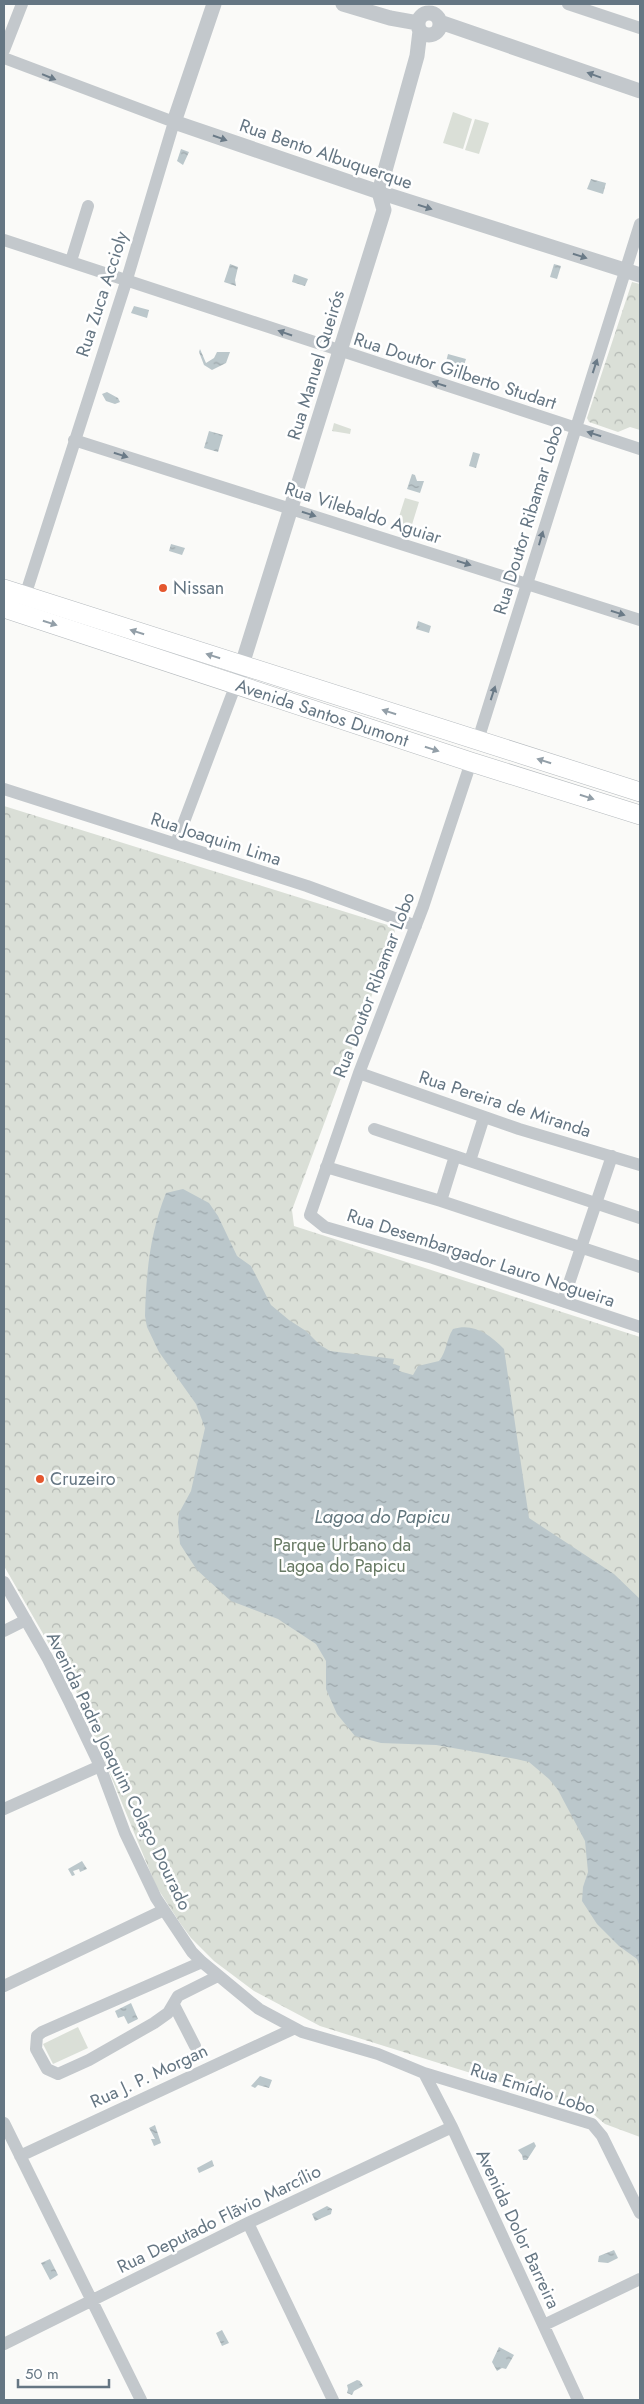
<svg xmlns="http://www.w3.org/2000/svg" width="644" height="2404" font-family="Jost,sans-serif">
<defs>
<pattern id="forest-crowns" width="20" height="18" patternUnits="userSpaceOnUse" patternTransform="scale(1.25)"><rect width="20" height="18" fill="#dadfd7"/><path d="M2 6a3 3 0 1 1 6 0M12 15a3 3 0 1 1 6 0" fill="none" stroke="#b4b9b4"/></pattern>
<pattern id="water-ripples" width="26" height="14" patternUnits="userSpaceOnUse" patternTransform="scale(1.25)"><rect width="26" height="14" fill="#bbc7cb"/><path d="M2 4q2-2 4 0t4 0M15 11q2-2 4 0t4 0" fill="none" stroke="#9ca6aa"/></pattern>
</defs>
<rect width="100%" height="100%" fill="#fafaf8"/>
<!-- green -->
<path fill="#dadfd7" d="M 453,112 L 472,119 L 463,149 L 443,143 Z
M 475,119 L 489,123 L 479,154 L 465,150 Z
M 405,498 L 419,502 L 410,531 L 396,526 Z
M 78,2027 L 88,2048 L 53,2064 L 43,2044 Z"/>
<!-- forest -->
<path fill="url(#forest-crowns)" d="M 632,282 L 640,284 L 640,430 L 630,427 L 618,432 L 589,422 L 587,418 Z
M 334,423 L 351,429 L 350,434 L 332,431 Z
M 4,806 L 394,927 L 395,933 L 292,1210 L 294,1226 L 640,1337 L 640,2137 L 605,2124 L 592,2113 L 573,2105 L 320,2026 L 254,1991 L 214,1961 L 191,1938 L 180,1923 L 156,1886 L 76,1691 L 4,1566 Z"/>
<!-- water -->
<path fill="url(#water-ripples)" d="M 181,149 L 189,152 L 183,165 L 177,161 Z
M 591,179 L 606,183 L 603,194 L 587,189 Z
M 230,264 L 238,267 L 235,280 L 236,286 L 224,282 Z
M 554,264 L 561,266 L 557,279 L 550,277 Z
M 294,274 L 308,279 L 305,286 L 292,282 Z
M 134,306 L 149,310 L 147,318 L 131,313 Z
M 200,349 L 206,363 L 214,358 L 217,352 L 230,352 L 226,363 L 212,370 L 204,365 L 199,352 Z
M 448,354 L 466,359 L 463,368 L 456,365 L 453,368 L 446,362 Z
M 107,392 L 118,398 L 120,402 L 115,404 L 106,401 L 102,394 Z
M 209,431 L 223,435 L 218,452 L 204,448 Z
M 473,452 L 480,454 L 476,468 L 469,466 Z
M 412,474 L 415,475 L 417,481 L 424,481 L 420,493 L 407,489 Z
M 171,544 L 185,548 L 182,555 L 169,551 Z
M 418,621 L 431,626 L 429,633 L 416,629 Z
M 183,1189 L 209,1203 L 218,1216 L 237,1256 L 251,1266 L 271,1305 L 289,1320 L 306,1331 L 320,1345 L 330,1351 L 394,1359 L 393,1364 L 400,1366 L 399,1371 L 413,1375 L 418,1366 L 439,1361 C 447,1351 446,1340 453,1329 C 474,1323 489,1334 504,1349 L 529,1518 L 614,1574 L 640,1599 L 640,1967 L 637,1959 L 619,1946 L 597,1924 L 582,1901 L 583,1887 L 588,1872 L 585,1841 L 558,1790 L 549,1779 L 529,1762 L 516,1759 L 436,1745 L 381,1743 L 355,1736 L 337,1714 L 326,1689 L 326,1661 L 316,1644 L 278,1619 L 231,1601 L 197,1570 L 180,1544 L 178,1522 L 179,1513 L 191,1491 L 205,1428 L 196,1404 L 159,1352 L 147,1327 L 145,1316 C 146,1274 150,1233 166,1193 Z
M 82,1861 L 87,1869 L 80,1872 L 79,1869 L 73,1871 L 75,1875 L 72,1876 L 68,1869 Z
M 131,2003 L 138,2019 L 128,2024 L 124,2016 L 118,2018 L 115,2011 Z
M 260,2076 L 272,2080 L 269,2088 L 258,2085 L 255,2088 L 251,2086 Z
M 155,2125 L 161,2143 L 154,2146 L 151,2139 L 155,2139 L 149,2128 Z
M 534,2142 L 536,2146 L 527,2160 L 523,2160 L 522,2155 L 518,2150 Z
M 212,2160 L 214,2166 L 199,2173 L 197,2168 Z
M 327,2206 L 332,2209 L 331,2214 L 315,2221 L 312,2214 Z
M 614,2250 L 618,2258 L 608,2263 L 598,2262 L 599,2256 Z
M 50,2259 L 58,2275 L 50,2280 L 41,2263 Z
M 222,2330 L 229,2343 L 222,2346 L 216,2333 Z
M 499,2347 L 514,2355 L 506,2369 L 502,2368 L 497,2371 L 492,2362 Z
M 357,2380 L 360,2381 L 363,2386 L 354,2391 L 352,2395 L 347,2393 L 348,2389 L 347,2385 Z"/>
<g fill="none" stroke-linecap="round" stroke-linejoin="round">
<defs>
<g id="primary">
<path d="M 4,589 L 640,792"/>
<path id="s1" d="M 4,608 L 471,762 L 640,815"/>
</g>
</defs>
<!-- primary casing -->
<use href="#primary" stroke="#b5babe" stroke-width="20"/>
<!-- minor -->
<path stroke="#c3c8cc" stroke-width="12" d="M 568,4 L 640,28
M 4,50 L 22,4
M 4,58 L 174,122 L 127,279 L 25,596
M 4,240 L 640,449
M 71,261 L 88,206
M 74,440 L 640,620
M 478,740 L 640,224
M 471,762 L 423,907 L 359,1073 L 310,1215 L 325,1227 L 433,1258 L 640,1327
M 4,789 L 307,886 L 416,926
M 176,843 L 236,684
M 359,1073 L 519,1129 L 640,1165
M 374,1129 L 640,1218
M 470,1161 L 484,1117
M 326,1167 L 441,1201 L 640,1267
M 441,1201 L 455,1156
M 563,1301 L 612,1156
M 4,1582 L 48,1659 L 69,1701 L 100,1766 L 125,1833 L 156,1898 L 192,1952 L 202,1962 L 259,2009 L 302,2032 L 378,2054 L 424,2073 L 592,2124 L 602,2136 L 640,2213
M 4,1631 L 26,1620
M 4,1809 L 100,1766
M 202,1962 L 42,2032 L 37,2036 L 36,2049 L 47,2069 L 58,2074 L 89,2060 L 154,2023 L 168,2013 L 178,1996 L 218,1976
M 4,1986 L 164,1910
M 174,2005 L 195,2046
M 424,2073 L 452,2127 L 578,2400
M 4,2123 L 141,2400
M 20,2156 L 293,2029
M 248,2223 L 333,2400
M 544,2325 L 640,2279
M 4,2344 L 248,2223 L 452,2127"/>
<!-- tertiary -->
<path stroke="#c3c8cc" stroke-width="15" d="M 214,4 L 174,122 L 379,192 L 640,275
M 343,4 L 390,18 L 418,23
M418 24a11 11 0 1 1 22 0a11 11 0 1 1-22 0Z
M 440,22 L 640,91
M 236,684 L 384,210 L 379,192 L 417,56 L 420,31"/>
<!-- primary -->
<use href="#primary" stroke="#fff" stroke-width="19"/>
</g>
<!-- one-way arrows -->
<defs><path id="oneway-solid" d="M-6-.8H1V-3.2L6.5 0L1 3.2V.8H-6Z" transform="scale(1.25)"/></defs>
<g fill="#6a7a87">
<use href="#oneway-solid" transform="translate(594 75) rotate(-160)"/>
<use href="#oneway-solid" transform="translate(49 77) rotate(22)"/>
<use href="#oneway-solid" transform="translate(220 138) rotate(19)"/>
<use href="#oneway-solid" transform="translate(425 207) rotate(18)"/>
<use href="#oneway-solid" transform="translate(580 256) rotate(18)"/>
<use href="#oneway-solid" transform="translate(285 333) rotate(-161)"/>
<use href="#oneway-solid" transform="translate(595 366) rotate(-72)"/>
<use href="#oneway-solid" transform="translate(439 384) rotate(-162)"/>
<use href="#oneway-solid" transform="translate(594 434) rotate(-162)"/>
<use href="#oneway-solid" transform="translate(121 455) rotate(17)"/>
<use href="#oneway-solid" transform="translate(309 514) rotate(18)"/>
<use href="#oneway-solid" transform="translate(541 538) rotate(-74)"/>
<use href="#oneway-solid" transform="translate(464 563) rotate(18)"/>
<use href="#oneway-solid" transform="translate(618 613) rotate(18)"/>
<use href="#oneway-solid" transform="translate(493 693) rotate(-72)"/>
</g>
<g fill="#939fa8">
<use href="#oneway-solid" transform="translate(50 623) rotate(18)"/>
<use href="#oneway-solid" transform="translate(137 632) rotate(-162)"/>
<use href="#oneway-solid" transform="translate(213 656) rotate(-162)"/>
<use href="#oneway-solid" transform="translate(389 712) rotate(-162)"/>
<use href="#oneway-solid" transform="translate(432 749) rotate(18)"/>
<use href="#oneway-solid" transform="translate(544 761) rotate(-162)"/>
<use href="#oneway-solid" transform="translate(587 797) rotate(17)"/>
</g>
<!-- markers -->
<g fill="#e4572e" stroke="#fff" stroke-width="2">
<circle cx="163" cy="588" r="5"/>
<circle cx="40" cy="1479" r="5"/>
</g>
<g text-anchor="middle" stroke-width="5" stroke-linejoin="round" paint-order="stroke">
<!-- street labels -->
<g font-size="18" fill="#657683" stroke="#fff">
<text transform="translate(326 154) rotate(19)" y="6">Rua Bento Albuquerque</text>
<text transform="translate(102 294) rotate(-72)" y="6">Rua Zuca Accioly</text>
<text transform="translate(316 365) rotate(-73)" y="6">Rua Manuel Queirós</text>
<text transform="translate(455 371) rotate(18)" y="6">Rua Doutor Gilberto Studart</text>
<text transform="translate(363 513) rotate(18)" y="6">Rua Vilebaldo Aguiar</text>
<text transform="translate(528 520) rotate(-73)" y="6">Rua Doutor Ribamar Lobo</text>
<text dy="6" stroke="none"><textPath href="#s1" startOffset="335">Avenida Santos Dumont</textPath></text>
<text transform="translate(216 839) rotate(18)" y="6">Rua Joaquim Lima</text>
<text transform="translate(374 985) rotate(-69)" y="6">Rua Doutor Ribamar Lobo</text>
<text transform="translate(505 1104) rotate(18)" y="6">Rua Pereira de Miranda</text>
<text transform="translate(481 1258) rotate(18)" y="6">Rua Desembargador Lauro Nogueira</text>
<text transform="translate(119 1771) rotate(64)" y="6">Avenida Padre Joaquim Colaço Dourado</text>
<text transform="translate(149 2076) rotate(-25)" y="6">Rua J. P. Morgan</text>
<text transform="translate(533 2089) rotate(18)" y="6">Rua Emídio Lobo</text>
<text transform="translate(219 2219) rotate(-26)" y="6">Rua Deputado Flãvio Marcílio</text>
<text transform="translate(518 2229) rotate(65)" y="6">Avenida Dolor Barreira</text>
</g>
<!-- poi labels -->
<g font-size="18" fill="#657683" stroke="#fff" text-anchor="start">
<text x="173" y="594">Nissan</text>
<text x="50" y="1485">Cruzeiro</text>
</g>
<!-- park labels -->
<g font-size="18" fill="#687a64" stroke="#fff">
<text x="342" y="1551">Parque Urbano da<tspan x="342" dy="21">Lagoa do Papicu</tspan></text>
</g>
<!-- water labels -->
<g font-size="19" font-style="italic" fill="#60757c" stroke="#fff">
<text x="382" y="1523">Lagoa do Papicu</text>
</g>
</g>
<!-- border -->
<rect width="644" height="2404" fill="none" stroke="#657683" stroke-width="10"/>
<!-- scale -->
<path d="M18 2379v8h91v-8" fill="none" stroke="#657683" stroke-width="2.5"/>
<text x="25" y="2379" font-size="15" fill="#657683" stroke="#ffffff" stroke-width="4" paint-order="stroke">50 m</text>
</svg>
